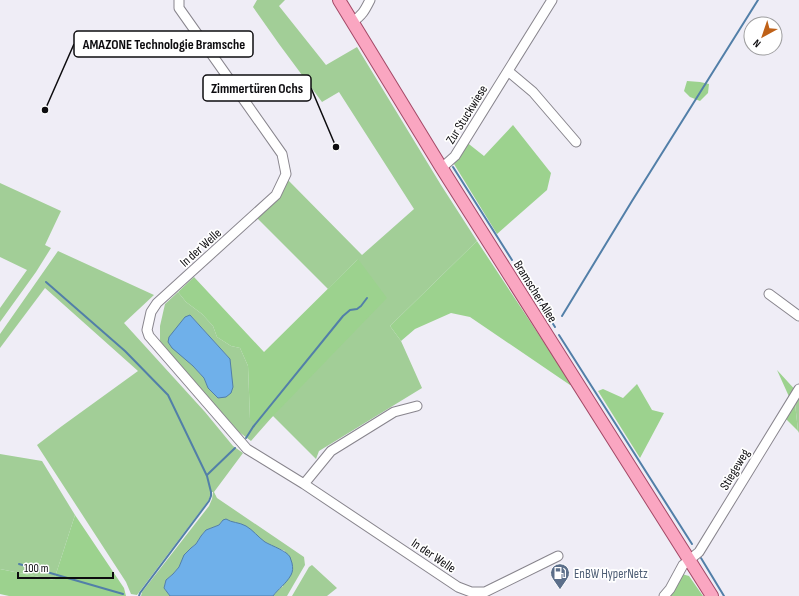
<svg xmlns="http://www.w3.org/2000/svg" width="799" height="596" font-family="'Sofia Sans Condensed',sans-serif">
<rect width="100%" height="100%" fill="#efedf6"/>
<!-- green -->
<path fill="#a2ce97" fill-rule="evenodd" d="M 257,0 L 285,0 L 279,6 L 326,65 L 357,47 L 441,185 L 477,241 L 390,326 L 401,341 L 422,388 L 319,451 L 316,459 L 273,416 L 251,441 L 239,432 L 160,344 L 160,326 L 165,304 L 178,292 L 186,302 L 202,314 L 213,326 L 217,337 L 231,346 L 240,348 L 248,366 L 250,419 L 358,259 L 328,289 L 257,218 L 287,179 L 362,255 L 414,209 L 339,92 L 322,102 L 279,44 L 253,7 ZM 190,315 L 230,359 L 208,388 L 204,378 L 193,366 Z
M 0,183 L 61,211 L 45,245 L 51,248 L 36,272 L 0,322 L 0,308 L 27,270 L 0,257 Z
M 58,251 L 154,295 L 124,323 L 205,412 L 233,446 L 243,453 L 214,492 L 217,498 L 304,557 L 305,565 L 287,596 L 273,596 L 276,592 L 283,586 L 285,551 L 272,546 L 263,541 L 255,534 L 229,521 L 223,520 L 219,525 L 206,530 L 201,536 L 196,544 L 191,548 L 185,555 L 179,567 L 173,574 L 166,580 L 164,588 L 170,596 L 141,596 L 142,592 L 209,506 L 212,499 L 213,492 L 210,492 L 210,497 L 208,501 L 137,595 L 131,594 L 126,582 L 37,445 L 62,426 L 138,371 L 45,288 L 0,348 L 0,334 Z
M 799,398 L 799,433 L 798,431 L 795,403 Z
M 0,454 L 42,461 L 75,515 L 54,580 L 0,569 Z
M 312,565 L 337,588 L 327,596 L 292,596 L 309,567 Z"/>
<!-- forest -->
<path fill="#9cd28e" d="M 687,81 L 700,82 L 709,84 L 708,93 L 700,101 L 690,97 L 684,91 Z
M 513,125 L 551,173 L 547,190 L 497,234 L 454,164 L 456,157 L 465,141 L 484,156 Z
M 477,241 L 572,385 L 570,385 L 470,317 L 451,313 L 415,329 L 401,341 L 390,326 Z
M 358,259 L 387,298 L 273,416 L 259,426 L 250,419 L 248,366 L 240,348 L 231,346 L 217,337 L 213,326 L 202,314 L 186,302 L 178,292 L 194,277 L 264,352 Z
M 777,370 L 799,394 L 799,398 L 795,403 L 798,431 L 782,415 L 791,401 Z
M 637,384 L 652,410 L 664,413 L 640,458 L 598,391 L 603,389 L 623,398 Z
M 75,515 L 124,588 L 126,596 L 9,596 L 0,594 L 0,569 L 54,580 Z
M 682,574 L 689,576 L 703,596 L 669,596 Z"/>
<!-- water -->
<path fill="#6fb0ea" stroke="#527fa8" d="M 190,315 L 230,359 L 233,387 L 231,393 L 226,397 L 218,398 L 208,388 L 204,378 L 193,366 L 172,348 L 168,342 L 169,337 L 185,317 Z
M 226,519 C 232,523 239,522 246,526 C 253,530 258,537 265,542 C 272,546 287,551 290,557 C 291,559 291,561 292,563 C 293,568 293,571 291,575 C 286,584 278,589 273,596 L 170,596 L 164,588 L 166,580 L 173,574 L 179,567 L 184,555 L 191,548 L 196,544 L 201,536 L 206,530 L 219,525 L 223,520 Z"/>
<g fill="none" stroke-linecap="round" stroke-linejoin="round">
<!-- stream -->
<path stroke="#527fa8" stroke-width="2" d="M 453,167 L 512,260
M 522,275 L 555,327
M 46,282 L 125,351 L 168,395 L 207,476 L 211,492 L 211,496 L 209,501 L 140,593 L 139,596
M 562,316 L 632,201 L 758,0
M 559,335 L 692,544
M 246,438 L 253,427 L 343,316 L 350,310 L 357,309 L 361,306 L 367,298
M 207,475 L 235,448
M 701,558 L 724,596
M 19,564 L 123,594"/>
<defs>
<path id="minor" d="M 179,0 L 179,8 L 282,154 L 286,174 L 276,195 L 157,303 L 151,312 L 147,330 L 149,336 L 247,449 L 304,484 L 458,587 L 471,592 L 485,592 L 558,556
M 352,22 C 362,16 365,10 370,0
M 508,71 L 533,92 L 576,142
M 441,167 L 446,164 L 455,156 L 552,0
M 769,294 L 799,316
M 304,484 L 331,451 L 394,412 L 417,406
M 664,596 L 670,589 L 683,565 L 699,552 L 799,389"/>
<path id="major" d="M 339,0 L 441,167 L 712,596"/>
</defs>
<!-- minor casing -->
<use href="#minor" stroke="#88858d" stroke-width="11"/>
<!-- major casing -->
<use href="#major" stroke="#a44967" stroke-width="14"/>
<!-- minor -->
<use href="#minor" stroke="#fff" stroke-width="9"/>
<!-- major -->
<use href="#major" stroke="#faa6c1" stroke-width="12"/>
</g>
<!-- icons -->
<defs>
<symbol id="fuel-pin" viewBox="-11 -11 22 30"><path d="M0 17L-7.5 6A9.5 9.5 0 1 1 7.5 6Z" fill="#5c6f8a" stroke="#fff"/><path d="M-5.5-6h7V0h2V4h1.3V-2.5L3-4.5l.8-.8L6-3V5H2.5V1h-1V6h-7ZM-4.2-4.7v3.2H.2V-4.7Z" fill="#fff"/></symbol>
</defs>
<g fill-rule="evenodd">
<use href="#fuel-pin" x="549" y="562" width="22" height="30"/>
</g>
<g text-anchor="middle" stroke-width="3.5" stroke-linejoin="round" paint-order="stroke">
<!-- street labels -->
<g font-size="13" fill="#0d0c0f" stroke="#fff">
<text transform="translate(466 114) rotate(-58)" y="5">Zur Stuckwiese</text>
<text transform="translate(200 247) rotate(-42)" y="5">In der Welle</text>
<text transform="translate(536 291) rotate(58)" y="5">Bramscher Allee</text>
<text transform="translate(734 469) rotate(-59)" y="5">Stiegeweg</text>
<text transform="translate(434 555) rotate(34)" y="5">In der Welle</text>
</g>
<!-- service labels -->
<g font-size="13" fill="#4e5e75" stroke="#fff" text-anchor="start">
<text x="574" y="578">EnBW HyperNetz</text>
</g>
</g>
<!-- callouts -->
<path fill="none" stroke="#0d0c0f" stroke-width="1.5" d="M45 110L74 44M336 147L311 88"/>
<g fill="#0d0c0f" stroke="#fff" stroke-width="1.5">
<circle cx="45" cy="110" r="4"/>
<circle cx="336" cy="147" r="4"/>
</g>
<g fill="#fff" stroke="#0d0c0f" stroke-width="1.5">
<rect x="74" y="31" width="179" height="26" rx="4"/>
<rect x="203" y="75" width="108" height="26" rx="4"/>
</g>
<g font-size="14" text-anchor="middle" font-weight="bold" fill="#0d0c0f">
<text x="164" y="49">AMAZONE Technologie Bramsche</text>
<text x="257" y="93">Zimmertüren Ochs</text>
</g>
<!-- north arrow -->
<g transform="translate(763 36) rotate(220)"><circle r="19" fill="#ffffff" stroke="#9e9e9f"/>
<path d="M0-3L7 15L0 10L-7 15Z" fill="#bf6118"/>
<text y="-6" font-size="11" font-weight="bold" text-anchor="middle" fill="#0d0c0f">N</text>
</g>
<!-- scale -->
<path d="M18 572v6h95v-6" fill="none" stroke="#0d0c0f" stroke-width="2"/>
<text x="24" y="572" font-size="12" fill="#0d0c0f" stroke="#ffffff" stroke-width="3" paint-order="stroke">100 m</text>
</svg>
